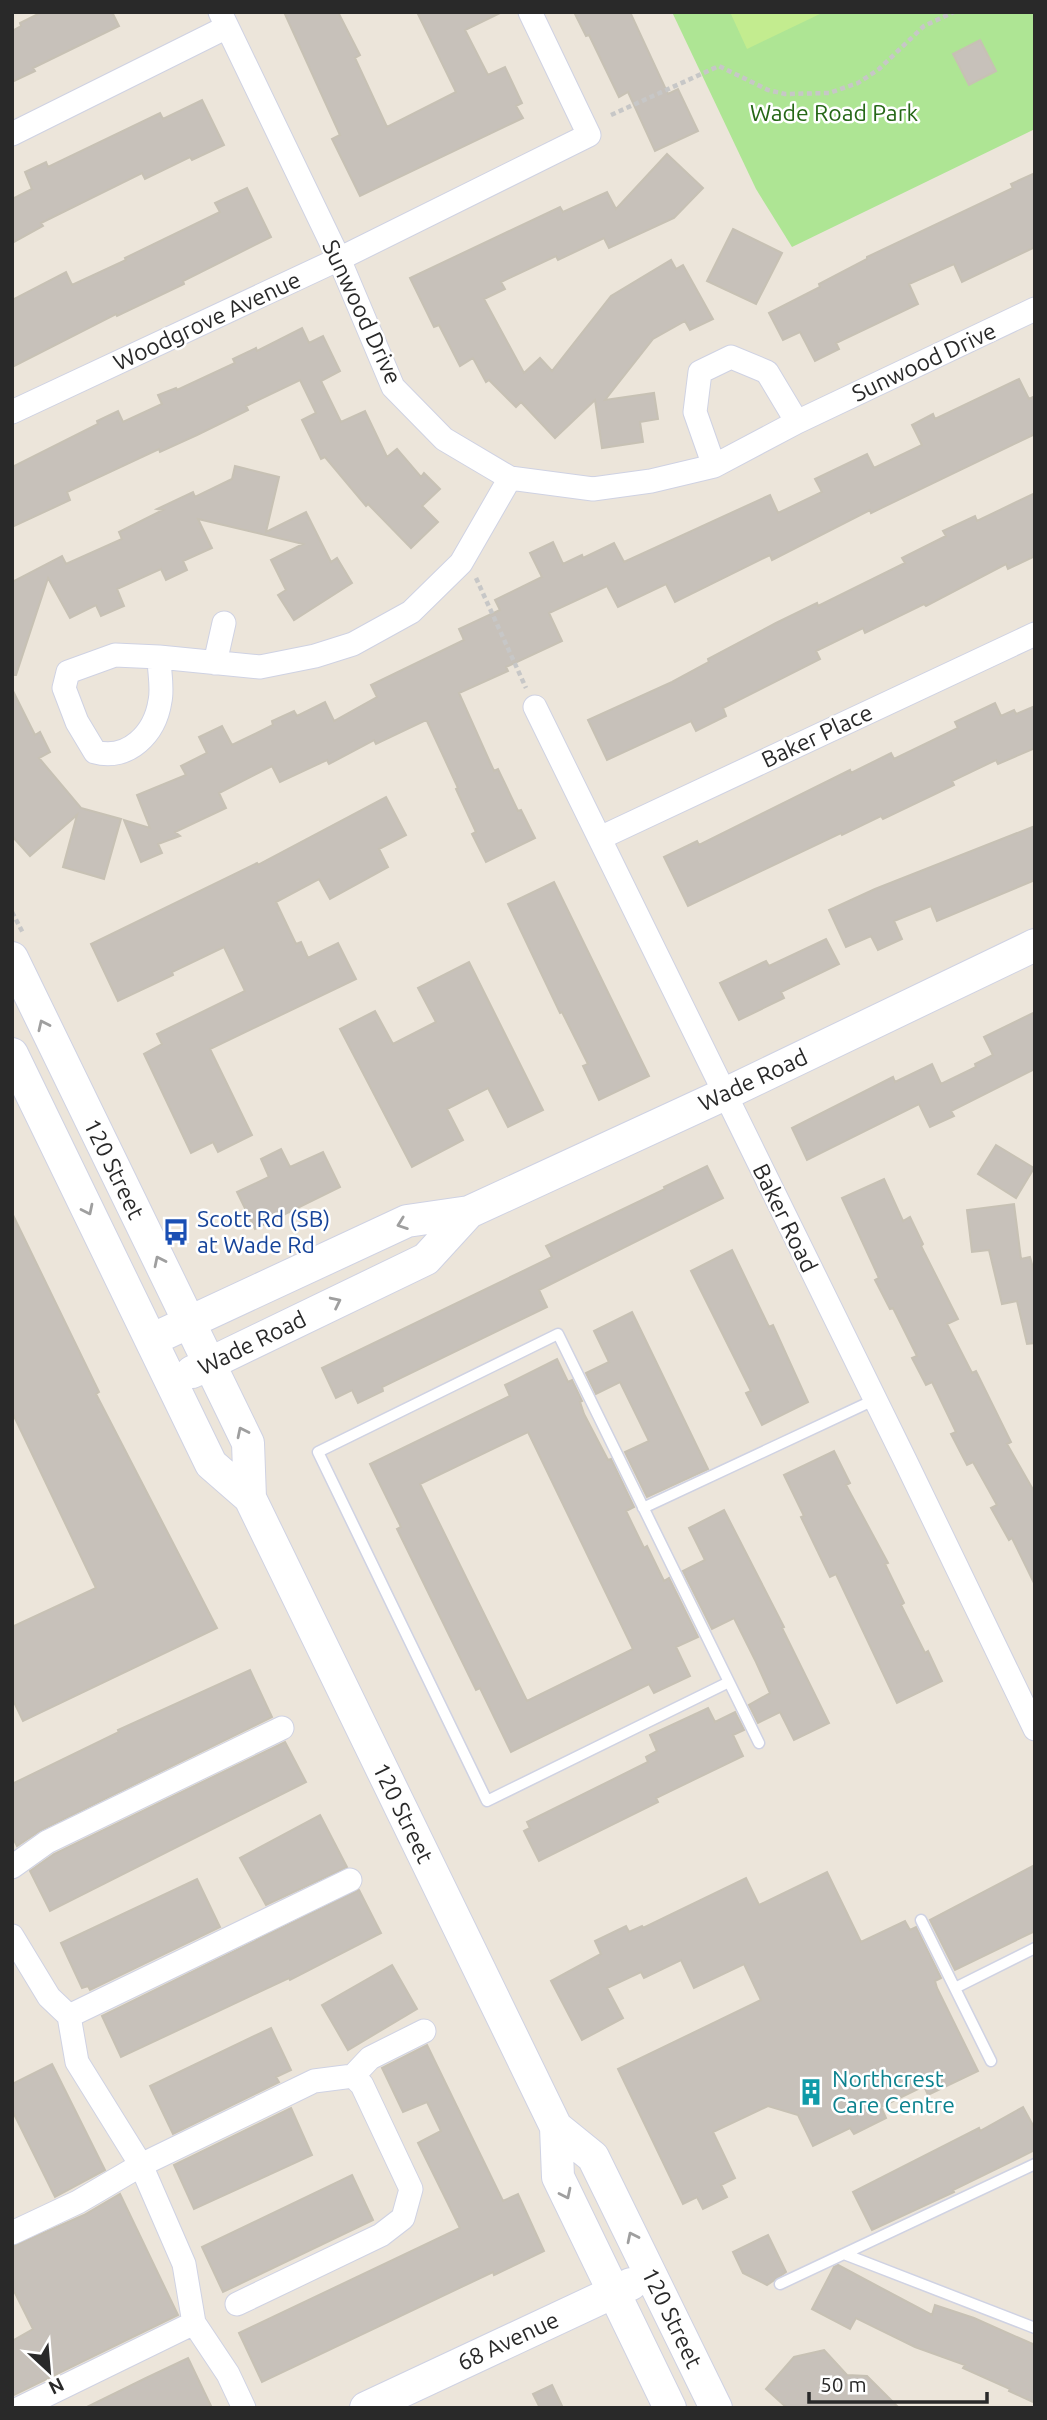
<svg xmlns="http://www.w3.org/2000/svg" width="1047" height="2420" font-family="Ubuntu,sans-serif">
<rect width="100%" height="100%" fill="#ece5da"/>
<!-- green -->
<path fill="#aee594" d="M 672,12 L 1035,12 L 1035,129 L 792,247 L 756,189 Z"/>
<!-- pitch -->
<path fill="#c3ec8f" d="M 730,12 L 824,12 L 747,49 Z"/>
<!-- building -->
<path fill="#c7c1ba" stroke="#c7c1b4" stroke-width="2" fill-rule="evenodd" d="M 42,12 L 112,12 L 119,26 L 33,68 L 35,71 L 12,82 L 12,31 L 21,26 L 20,23 Z
M 284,12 L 338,12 L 360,55 L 355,58 L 387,127 L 456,92 L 417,12 L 502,12 L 465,30 L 488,75 L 505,67 L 522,103 L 516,106 L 523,118 L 360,196 L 332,139 L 340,135 Z
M 574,12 L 630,12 L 668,94 L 678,89 L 698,131 L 655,151 L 628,92 L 619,97 L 589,35 L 586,36 Z
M 980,40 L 996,71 L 969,85 L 953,54 Z
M 202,100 L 224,145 L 192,160 L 190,157 L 145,179 L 142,173 L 41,223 L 43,226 L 12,243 L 12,199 L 32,189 L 25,172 L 46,162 L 48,167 L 160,113 L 163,119 Z
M 667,154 L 703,188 L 674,218 L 609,248 L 604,238 L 558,260 L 556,256 L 501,282 L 505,289 L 484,299 L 524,373 L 540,358 L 552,371 L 611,296 L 671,260 L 676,269 L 683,265 L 713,319 L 690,330 L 685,321 L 653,339 L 605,400 L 654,393 L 658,419 L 640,422 L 643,442 L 602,448 L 595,400 L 555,438 L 521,402 L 516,407 L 489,380 L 486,382 L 473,358 L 460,366 L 439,325 L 434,327 L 410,278 L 560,207 L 563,212 L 607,192 L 616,209 Z
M 1035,173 L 1035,247 L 962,282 L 954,264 L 909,284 L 918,304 L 836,343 L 839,349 L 815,361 L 800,332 L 783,340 L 769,313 L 820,287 L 819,284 L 867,259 L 867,257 L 1013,188 L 1011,184 Z
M 247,188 L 271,237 L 183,281 L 184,284 L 117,316 L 116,314 L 12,367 L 12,300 L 66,272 L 72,285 L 126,260 L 125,258 L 220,212 L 215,203 Z
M 733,229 L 782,253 L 756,304 L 707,281 Z
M 302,328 L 309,343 L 323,336 L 340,371 L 321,381 L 341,422 L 365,411 L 387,457 L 397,449 L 421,477 L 424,473 L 440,489 L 422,506 L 438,522 L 411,548 L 368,504 L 366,506 L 325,457 L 321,459 L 302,420 L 316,413 L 300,380 L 246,406 L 248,410 L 197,435 L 160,452 L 159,449 L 67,492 L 70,500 L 12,527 L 12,467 L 98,424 L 97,421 L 118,411 L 123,422 L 162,404 L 158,395 L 176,388 L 177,390 L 235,363 L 233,359 L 256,348 L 257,351 Z
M 1019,379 L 1029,399 L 1035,396 L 1035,434 L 871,513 L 870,510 L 772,560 L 770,555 L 675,602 L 666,584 L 618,607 L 607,586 L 549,613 L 562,641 L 506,667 L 508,671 L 459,693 L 494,771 L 498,769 L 518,811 L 521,810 L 535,838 L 486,862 L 472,834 L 476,832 L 456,789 L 458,788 L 427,721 L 424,721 L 376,744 L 374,740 L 329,764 L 327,760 L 280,782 L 272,766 L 219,793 L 226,808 L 175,832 L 180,836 L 158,844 L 162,853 L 141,862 L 124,820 L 150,828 L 137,795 L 186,775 L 181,766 L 207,753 L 199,737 L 222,726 L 232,745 L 273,725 L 272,721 L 294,711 L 297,716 L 325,702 L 334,721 L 377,697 L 371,685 L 464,640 L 459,629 L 500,610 L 495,600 L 542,577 L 530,553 L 553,542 L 563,564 L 582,555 L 583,558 L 614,543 L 624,562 L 770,495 L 778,513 L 822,492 L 815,479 L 867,454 L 874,468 L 922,445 L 912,425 L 933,414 L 935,419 Z
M 235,466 L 279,477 L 266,532 L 306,512 L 331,562 L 337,558 L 352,583 L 294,620 L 278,595 L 286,590 L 271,560 L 303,544 L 198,519 L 212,548 L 183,561 L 187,570 L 166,580 L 161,569 L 117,589 L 124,606 L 101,616 L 96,605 L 70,618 L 48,578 L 16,675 L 12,675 L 12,582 L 62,556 L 66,564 L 122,539 L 119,532 L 163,510 L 157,509 L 193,492 L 195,497 L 232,479 Z
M 1035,493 L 1035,556 L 1008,569 L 1006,564 L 926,606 L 924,604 L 865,633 L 863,628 L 816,651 L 820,659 L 723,708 L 726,716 L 696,731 L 691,721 L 607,760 L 588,720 L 672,682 L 709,662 L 708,659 L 776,623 L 817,603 L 818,606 L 905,563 L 902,558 L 946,536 L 943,531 L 975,516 L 977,521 Z
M 12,689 L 35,735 L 40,732 L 50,752 L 39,758 L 81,808 L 121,819 L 104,879 L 63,867 L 77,815 L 30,856 L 12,836 Z
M 995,703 L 1001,716 L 1014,710 L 1016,714 L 1035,706 L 1035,748 L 998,764 L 996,760 L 952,781 L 954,785 L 883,819 L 881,816 L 842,835 L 841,833 L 688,906 L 664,857 L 697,841 L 699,845 L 850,770 L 851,773 L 891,753 L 894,759 L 958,728 L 955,722 Z
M 386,797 L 406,835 L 379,849 L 388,867 L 330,899 L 319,879 L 276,902 L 296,944 L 301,942 L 308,958 L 338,943 L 356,979 L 210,1049 L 252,1135 L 218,1152 L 213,1142 L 191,1153 L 144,1054 L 162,1044 L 157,1034 L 245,991 L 224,947 L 172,972 L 173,975 L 118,1001 L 91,944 L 257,863 L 258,865 Z
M 1035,826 L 1035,880 L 937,921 L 931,906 L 894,921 L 902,939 L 878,950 L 871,936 L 846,947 L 829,910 L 875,889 Z
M 554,882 L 649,1076 L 599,1100 L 583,1066 L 588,1064 L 562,1012 L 560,1013 L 508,904 Z
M 826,939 L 839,964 L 781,992 L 784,998 L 739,1020 L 720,983 L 766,961 L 769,966 Z
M 469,962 L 543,1110 L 508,1127 L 488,1088 L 447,1109 L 463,1140 L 412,1167 L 340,1029 L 375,1011 L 393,1044 L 436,1022 L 418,988 Z
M 1035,1012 L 1035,1069 L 951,1111 L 954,1116 L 930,1127 L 919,1104 L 807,1160 L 792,1128 L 893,1077 L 895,1082 L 932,1064 L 941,1084 L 976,1067 L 975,1064 L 993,1055 L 984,1037 Z
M 996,1145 L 1034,1168 L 1016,1198 L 978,1174 Z
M 281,1149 L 290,1167 L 323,1152 L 340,1187 L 255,1229 L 237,1192 L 269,1177 L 261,1159 Z
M 707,1166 L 723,1198 L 539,1290 L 547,1307 L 382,1387 L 383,1391 L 358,1403 L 352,1390 L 336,1398 L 322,1368 L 552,1257 L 546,1246 L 665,1189 L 664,1187 Z
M 884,1179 L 903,1221 L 910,1217 L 923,1244 L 921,1246 L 958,1319 L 947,1324 L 972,1373 L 976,1371 L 1011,1442 L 1007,1444 L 1035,1493 L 1035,1585 L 1012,1538 L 1009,1540 L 991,1508 L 997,1505 L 973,1462 L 967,1465 L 951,1434 L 956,1432 L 932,1382 L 926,1385 L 912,1358 L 917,1356 L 893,1308 L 890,1309 L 875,1280 L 879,1278 L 842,1198 Z
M 1014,1204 L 1021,1259 L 1030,1257 L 1035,1275 L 1035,1343 L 1027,1344 L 1017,1301 L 1002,1304 L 989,1250 L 972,1252 L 967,1210 Z
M 12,1213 L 99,1392 L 96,1394 L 217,1628 L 23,1721 L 12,1698 L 12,1627 L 96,1588 L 12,1412 Z
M 732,1250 L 769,1327 L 773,1325 L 808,1402 L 762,1425 L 746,1393 L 751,1391 L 691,1271 Z
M 632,1312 L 708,1469 L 647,1497 L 625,1452 L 649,1441 L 620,1382 L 596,1394 L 586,1373 L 609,1362 L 594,1331 Z
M 557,1359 L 568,1382 L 572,1380 L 582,1401 L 580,1402 L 584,1414 L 608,1460 L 611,1459 L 634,1507 L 626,1511 L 644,1548 L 647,1546 L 664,1581 L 669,1578 L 698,1637 L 676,1647 L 690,1676 L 654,1693 L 649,1684 L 511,1752 L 480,1688 L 476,1690 L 397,1529 L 401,1527 L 370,1464 L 510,1396 L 505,1385 ZM 528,1432 L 633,1649 L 527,1701 L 420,1484 Z
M 834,1451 L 850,1483 L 846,1485 L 888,1563 L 885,1564 L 904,1603 L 901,1605 L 925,1653 L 928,1651 L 942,1681 L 897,1703 L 836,1574 L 830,1577 L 801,1517 L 804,1516 L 784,1475 Z
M 724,1510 L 784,1627 L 782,1628 L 829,1723 L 794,1740 L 780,1712 L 758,1723 L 749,1705 L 770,1693 L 756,1662 L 734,1618 L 712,1629 L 683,1571 L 705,1560 L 689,1528 Z
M 250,1670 L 272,1717 L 41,1830 L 17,1846 L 12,1836 L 12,1784 L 119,1732 L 118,1730 Z
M 708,1708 L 715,1722 L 735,1712 L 744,1730 L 733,1735 L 743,1756 L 656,1798 L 658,1802 L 539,1861 L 524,1831 L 530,1828 L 527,1822 L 648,1762 L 646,1757 L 657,1751 L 650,1735 Z
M 285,1742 L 306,1782 L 50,1911 L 30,1871 L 54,1854 Z
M 320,1815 L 347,1867 L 266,1905 L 240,1858 Z
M 1035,1865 L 1035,1931 L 955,1970 L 930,1920 Z
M 827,1872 L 861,1942 L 905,1921 L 910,1930 L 916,1927 L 941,1978 L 935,1981 L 937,1988 L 978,2071 L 928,2095 L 924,2086 L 881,2107 L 886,2118 L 854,2134 L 850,2128 L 813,2146 L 798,2115 L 768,2106 L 713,2132 L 735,2178 L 721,2185 L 727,2197 L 703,2209 L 697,2197 L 683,2204 L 618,2069 L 761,2000 L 744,1964 L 694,1988 L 681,1960 L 644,1978 L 641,1972 L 607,1988 L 623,2018 L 582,2040 L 551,1981 L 601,1954 L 595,1941 L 626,1926 L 629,1932 L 642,1926 L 643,1928 L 746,1878 L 759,1905 Z
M 197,1879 L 220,1927 L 90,1990 L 88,1986 L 82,1988 L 61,1943 Z
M 359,1890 L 381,1933 L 290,1980 L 289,1978 L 121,2057 L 102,2016 Z
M 392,1965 L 417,2009 L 348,2050 L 322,2005 Z
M 271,2028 L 291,2070 L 276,2077 L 279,2082 L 173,2134 L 150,2086 Z
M 427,2045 L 503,2201 L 518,2194 L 544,2251 L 494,2275 L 493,2272 L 262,2382 L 239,2333 L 460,2228 L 418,2143 L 441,2131 L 427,2102 L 403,2112 L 382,2068 Z
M 52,2064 L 105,2170 L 55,2197 L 12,2110 L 12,2084 Z
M 1023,2107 L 1035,2129 L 1035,2150 L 953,2190 L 954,2192 L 872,2230 L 853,2192 L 979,2128 L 980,2131 Z
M 291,2108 L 312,2155 L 194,2209 L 174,2165 Z
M 352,2175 L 373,2220 L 223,2292 L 202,2247 Z
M 120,2194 L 178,2315 L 12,2396 L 12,2341 L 33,2329 L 12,2287 L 12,2247 L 84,2215 Z
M 768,2235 L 786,2272 L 767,2285 L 743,2273 L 733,2252 Z
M 838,2265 L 932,2315 L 935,2305 L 974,2318 L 1035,2345 L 1035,2403 L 1009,2391 L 1010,2389 L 963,2368 L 965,2365 L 915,2347 L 856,2318 L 850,2329 L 812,2309 L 834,2267 Z
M 824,2350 L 847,2375 L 867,2376 L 899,2408 L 787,2408 L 766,2389 L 794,2357 Z
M 188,2358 L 212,2408 L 85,2408 L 146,2378 Z
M 552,2385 L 563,2408 L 540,2408 L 533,2394 Z"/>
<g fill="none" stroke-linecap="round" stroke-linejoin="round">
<defs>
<path id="lane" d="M 643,1508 L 874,1400
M 729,1682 L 487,1801 L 318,1452 L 558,1334 L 759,1743
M 921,1920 L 991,2061
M 955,1988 L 1035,1948
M 844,2254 L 1035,2328
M 780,2284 L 1035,2164"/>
<path id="street" d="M 220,12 L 339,259 L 393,387 L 444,439 L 510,478 L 593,489 L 651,481 L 714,466 L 797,422 L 1035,309
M 12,134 L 227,27
M 12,412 L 339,259 L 589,135 L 530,12
M 714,466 L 695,412 L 700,372 L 731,357 L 767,372 L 797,422
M 159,657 C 159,671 163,688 160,701 C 155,734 128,761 95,752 L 77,722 L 64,688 L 68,672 L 115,655 L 159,657 L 260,667 L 315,656 L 353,644 L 411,612 L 461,563 L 510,478
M 215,663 L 224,623
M 535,707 L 905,1460 L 1035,1729
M 600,838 L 1035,634
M 12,1867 L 47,1842 L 282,1728
M 12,1936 L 49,1997 L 69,2016 L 77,2062 L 141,2165 L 184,2264 L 194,2323 L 228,2374 L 244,2408
M 69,2016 L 350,1880
M 12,2233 L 78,2202 L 141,2165 L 314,2081 L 353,2076 L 370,2058 L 424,2031
M 237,2304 L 381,2235 L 403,2218 L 411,2189 L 362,2085 L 353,2076
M 20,2408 L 194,2323"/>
<path id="secondary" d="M 12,958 L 248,1443 L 250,1498
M 12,1054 L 211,1464 L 250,1498 L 556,2127 L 558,2177 L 670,2408
M 151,1340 L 407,1221 L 469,1212 L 725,1094 L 1035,945
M 192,1372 L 426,1259 L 469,1212
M 556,2127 L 593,2157 L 716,2408
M 366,2408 L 631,2284"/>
</defs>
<!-- lane casing -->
<use href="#lane" stroke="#cfd2e3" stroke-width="13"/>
<!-- street casing -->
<use href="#street" stroke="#cfd2e3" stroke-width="25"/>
<!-- secondary casing -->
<use href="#secondary" stroke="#cfd2e3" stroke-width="34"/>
<!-- path -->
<path stroke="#c7c7c7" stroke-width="4.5" stroke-dasharray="5 3.5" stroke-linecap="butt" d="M 611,115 L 719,66 L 768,90 L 785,94 L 829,93 L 858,83 L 879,69 L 924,26 L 954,12
M 476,578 L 526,688
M 12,912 L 23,933"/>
<!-- lane -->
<use href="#lane" stroke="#fff" stroke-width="10"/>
<!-- street -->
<use href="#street" stroke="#fff" stroke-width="23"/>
<!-- secondary -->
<use href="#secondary" stroke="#fff" stroke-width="32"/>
</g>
<!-- one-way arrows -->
<defs><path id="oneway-chevron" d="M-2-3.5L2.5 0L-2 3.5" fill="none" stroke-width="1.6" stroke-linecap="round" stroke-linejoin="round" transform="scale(1.75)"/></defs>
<g stroke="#9f9f9f">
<use href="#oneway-chevron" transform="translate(43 1025) rotate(-115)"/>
<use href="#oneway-chevron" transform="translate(88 1210) rotate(64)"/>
<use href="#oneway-chevron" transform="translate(402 1224) rotate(160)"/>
<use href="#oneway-chevron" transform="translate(159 1261) rotate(-116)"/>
<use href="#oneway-chevron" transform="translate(336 1302) rotate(-26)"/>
<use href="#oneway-chevron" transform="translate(242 1432) rotate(-116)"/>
<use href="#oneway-chevron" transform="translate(566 2194) rotate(64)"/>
<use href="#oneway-chevron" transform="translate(632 2237) rotate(-116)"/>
</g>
<!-- icons -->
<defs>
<symbol id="bus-bare" viewBox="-9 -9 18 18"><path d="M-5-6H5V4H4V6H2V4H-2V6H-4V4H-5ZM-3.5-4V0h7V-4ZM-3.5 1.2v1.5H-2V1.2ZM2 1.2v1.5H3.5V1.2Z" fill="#1a4fb4" stroke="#fff" stroke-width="2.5" paint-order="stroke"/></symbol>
<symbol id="building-bare" viewBox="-9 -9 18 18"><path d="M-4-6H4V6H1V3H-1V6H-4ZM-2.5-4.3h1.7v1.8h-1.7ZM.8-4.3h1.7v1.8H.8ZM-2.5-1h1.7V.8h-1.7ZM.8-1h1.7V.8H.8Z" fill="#0f9aa8" stroke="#fff" stroke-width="2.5" paint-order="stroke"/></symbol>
</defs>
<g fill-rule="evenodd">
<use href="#bus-bare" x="157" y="1213" width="38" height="38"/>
<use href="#building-bare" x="792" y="2073" width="38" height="38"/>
</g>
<g text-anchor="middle" stroke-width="5" stroke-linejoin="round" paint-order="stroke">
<!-- park labels -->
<g font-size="23" fill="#266817" stroke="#fff">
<text x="834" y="121">Wade Road Park</text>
</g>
<!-- street labels -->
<g font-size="23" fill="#292929" stroke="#fff">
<text transform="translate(362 312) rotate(65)" y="8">Sunwood Drive</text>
<text transform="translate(207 321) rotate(-25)" y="8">Woodgrove Avenue</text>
<text transform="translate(924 362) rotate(-25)" y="8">Sunwood Drive</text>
<text transform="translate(817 736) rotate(-25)" y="8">Baker Place</text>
<text transform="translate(753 1080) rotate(-25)" y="8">Wade Road</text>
<text transform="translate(114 1169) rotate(64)" y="8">120 Street</text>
<text transform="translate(785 1218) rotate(64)" y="8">Baker Road</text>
<text transform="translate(252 1343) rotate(-26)" y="8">Wade Road</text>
<text transform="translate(403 1813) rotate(64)" y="8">120 Street</text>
<text transform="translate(672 2318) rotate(64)" y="8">120 Street</text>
<text transform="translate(508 2341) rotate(-25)" y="8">68 Avenue</text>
</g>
<!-- transit labels -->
<g font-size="23" fill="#164399" stroke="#fff" text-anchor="start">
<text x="197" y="1227">Scott Rd (SB)<tspan x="197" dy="26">at Wade Rd</tspan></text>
</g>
<!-- culture labels -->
<g font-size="23" fill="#0d838f" stroke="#fff" text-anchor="start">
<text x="832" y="2087">Northcrest<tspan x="832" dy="26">Care Centre</tspan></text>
</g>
</g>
<!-- border -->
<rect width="1047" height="2420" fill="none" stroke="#292929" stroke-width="28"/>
<!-- north arrow -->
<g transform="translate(49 2371) rotate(154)" stroke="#ffffff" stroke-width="5" paint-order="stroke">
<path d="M0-5L12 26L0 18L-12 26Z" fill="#292929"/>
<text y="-10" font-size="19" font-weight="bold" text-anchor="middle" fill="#292929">N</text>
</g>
<!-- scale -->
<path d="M809 2392v10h178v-10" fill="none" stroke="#292929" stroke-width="3.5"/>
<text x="820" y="2392" font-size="21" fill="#292929" stroke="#ffffff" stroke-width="5" paint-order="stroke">50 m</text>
</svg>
